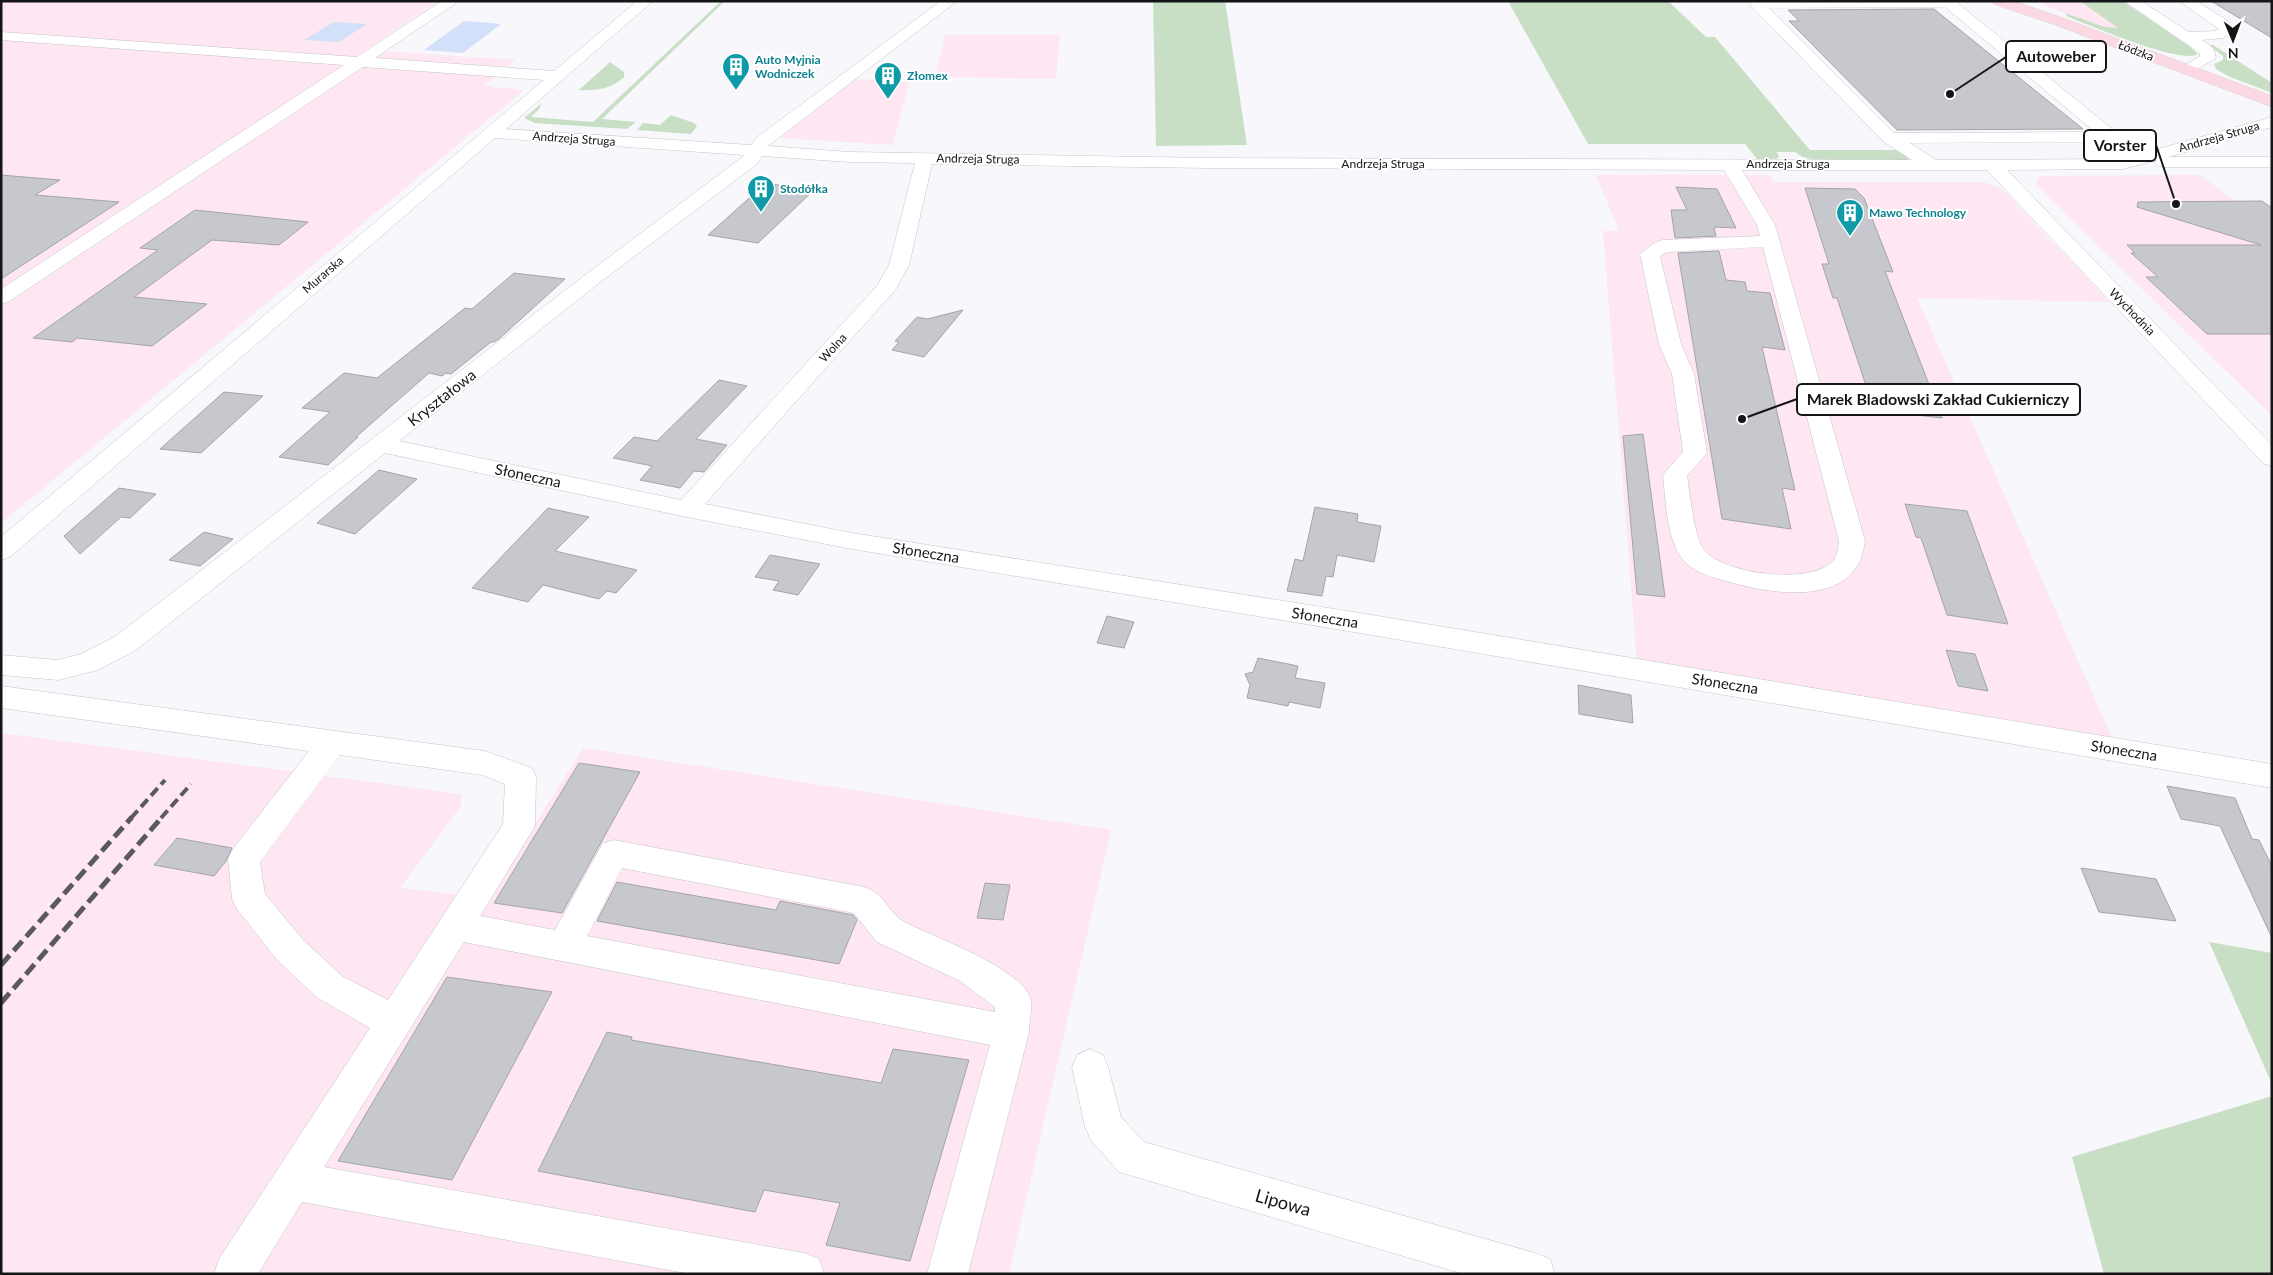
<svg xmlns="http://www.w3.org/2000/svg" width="2273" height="1275" font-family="Lato,sans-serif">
<rect width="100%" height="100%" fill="#f7f7fc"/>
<!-- industrial -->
<path fill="#fee6f2" d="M 1,1 L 438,1 L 367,50 L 516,60 L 484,86 L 524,90 L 1,523 Z
M 2039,1 L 2080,1 L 2119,28 L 2105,27 L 2045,6 Z
M 945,35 L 1060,35 L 1056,79 L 935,77 Z
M 856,79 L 909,82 L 893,145 L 780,138 Z
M 1596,175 L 1770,175 L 1774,182 L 1983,182 L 2001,188 L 2110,302 L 1917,298 L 2113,740 L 1637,662 L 1603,231 L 1619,231 Z
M 2201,175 L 2272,230 L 2272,416 L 2035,184 L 2040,176 Z
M 1,733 L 461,794 L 461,806 L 400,888 L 488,898 L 583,748 L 1111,830 L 1009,1274 L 1,1274 Z"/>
<!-- green -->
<path fill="#c8dfc5" d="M 721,1 L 725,1 L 602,119 L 636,122 L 627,129 L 535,123 L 524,118 L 542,103 L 539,109 L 531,117 L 593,122 Z
M 1153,1 L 1225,1 L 1247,145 L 1156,146 Z
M 1508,1 L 1668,1 L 1706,37 L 1715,37 L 1810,150 L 1904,150 L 1910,156 L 1907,160 L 1816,160 L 1803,157 L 1795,152 L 1777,152 L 1779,157 L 1776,159 L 1758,160 L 1745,144 L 1588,144 Z
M 2080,1 L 2122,1 L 2188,45 L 2198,54 C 2181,65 2090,25 2068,17 L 2065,13 L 2105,27 L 2118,28 Z
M 2208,45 L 2213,45 L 2272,83 L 2272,93 L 2230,77 L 2216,69 L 2214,64 L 2223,60 L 2223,56 Z
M 610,62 L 624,72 L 624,77 C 612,89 595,91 579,90 Z
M 671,115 L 694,123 L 697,126 L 691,134 L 637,130 L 643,123 L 660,125 Z
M 2209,942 L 2272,953 L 2272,1084 Z
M 2272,1096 L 2272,1274 L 2104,1274 L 2072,1157 Z"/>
<!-- water -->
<path fill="#d3e0f9" d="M 464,21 L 501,24 L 463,53 L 424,50 Z
M 334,22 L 367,24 L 339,42 L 304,40 Z"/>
<!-- building -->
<path fill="#c7c8cd" stroke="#a4a4a9" d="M 2211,1 L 2272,1 L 2272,38 Z
M 1934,9 L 1996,59 L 2083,129 L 1897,130 L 1789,21 L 1799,21 L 1788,10 Z
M 1,175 L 60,180 L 35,195 L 119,202 L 1,279 Z
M 766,183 L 813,191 L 758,243 L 708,235 Z
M 1676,187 L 1717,189 L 1736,228 L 1714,227 L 1716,236 L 1675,238 L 1671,210 L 1687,210 Z
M 1805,188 L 1855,189 L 1864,198 L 1893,272 L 1885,271 L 1942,418 L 1874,410 L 1837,298 L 1833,298 L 1822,264 L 1829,264 Z
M 2262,201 L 2272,208 L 2272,334 L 2207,334 L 2146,277 L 2158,277 L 2131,253 L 2135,253 L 2127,245 L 2261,245 L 2137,207 L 2138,202 Z
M 195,210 L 308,222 L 279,245 L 212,240 L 134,297 L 207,304 L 152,346 L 77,338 L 72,342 L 33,338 L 158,250 L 140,248 Z
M 1719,251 L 1726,280 L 1745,282 L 1747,291 L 1770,293 L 1785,350 L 1762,347 L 1795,490 L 1782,488 L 1791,529 L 1722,519 L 1678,253 Z
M 514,273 L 565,279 L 499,339 L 494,342 L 491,342 L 451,374 L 446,373 L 442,376 L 429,373 L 356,437 L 358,437 L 328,465 L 279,457 L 330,412 L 302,408 L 344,373 L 377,378 L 465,308 L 472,309 Z
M 963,310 L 924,357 L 892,350 L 899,342 L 895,341 L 917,317 L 927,319 Z
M 719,380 L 747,386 L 696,439 L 727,445 L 704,472 L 694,471 L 680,488 L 640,480 L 652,466 L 613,458 L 634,437 L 657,441 Z
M 224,392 L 263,396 L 201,453 L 160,449 Z
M 1643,434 L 1665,597 L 1637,594 L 1623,436 Z
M 379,470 L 417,479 L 355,534 L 317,523 Z
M 119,488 L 156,494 L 130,518 L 121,517 L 80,554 L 64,536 Z
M 1905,504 L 1967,511 L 2008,624 L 1947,615 L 1921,538 L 1916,537 Z
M 1315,507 L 1358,514 L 1357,522 L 1381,526 L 1374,562 L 1337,555 L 1333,577 L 1326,576 L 1322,596 L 1287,591 L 1295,559 L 1303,561 Z
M 548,508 L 589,517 L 555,551 L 637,570 L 616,593 L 607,591 L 599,599 L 543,585 L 528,602 L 472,588 Z
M 204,532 L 233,539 L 200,566 L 169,560 Z
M 770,555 L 820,564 L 798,595 L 773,590 L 779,581 L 755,577 Z
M 1107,616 L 1134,622 L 1124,648 L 1097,643 Z
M 1946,650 L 1975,654 L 1988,691 L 1958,686 Z
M 1258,658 L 1298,666 L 1295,678 L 1325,683 L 1320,708 L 1289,702 L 1288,706 L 1247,698 L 1250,685 L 1245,674 L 1253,672 Z
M 1578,685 L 1631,695 L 1633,723 L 1579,714 Z
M 579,763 L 640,772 L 562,913 L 494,903 Z
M 2167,786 L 2235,798 L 2252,839 L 2259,840 L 2272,866 L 2272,938 L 2220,826 L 2181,819 Z
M 177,838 L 232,848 L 226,861 L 214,876 L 154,865 Z
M 2081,868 L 2156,879 L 2176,921 L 2099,912 Z
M 617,882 L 776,910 L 780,901 L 853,915 L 857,920 L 839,964 L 597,921 Z
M 985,883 L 1010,885 L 1003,920 L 977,918 Z
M 447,977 L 552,992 L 452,1180 L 338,1161 Z
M 607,1032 L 632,1037 L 631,1040 L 881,1083 L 893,1049 L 969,1060 L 910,1261 L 826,1245 L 840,1203 L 764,1190 L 755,1212 L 538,1171 Z"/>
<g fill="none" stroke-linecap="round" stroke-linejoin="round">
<defs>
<path id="minor" d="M 442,1 L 459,1 L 375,58 L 554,71 L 637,1 L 653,1 L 506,129 L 751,145 L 756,138 L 941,1 L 957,1 L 768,146 L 850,152 L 1209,158 L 1912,160 L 1884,142 L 1752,7 L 1750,4 L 1752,1 L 1955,1 L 2117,133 L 2130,142 L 2154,150 L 2272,117 L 2272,127 L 2168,157 L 2272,157 L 2272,167 L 2164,167 L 2158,166 L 2155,162 L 2157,160 L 2123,169 L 2007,170 L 2272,445 L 2272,466 L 2264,464 L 1987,170 L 1742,170 L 1775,225 L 1865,541 C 1863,554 1860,565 1850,575 C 1821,603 1760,591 1726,581 C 1712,577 1696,573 1685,562 C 1666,541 1666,502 1663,475 L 1683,452 L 1672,374 L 1659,344 L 1640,254 L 1656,242 L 1663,240 L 1760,236 L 1757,225 L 1724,170 L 1209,168 L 932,164 L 909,265 L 896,289 L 705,504 L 852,533 L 1360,613 L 2272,764 L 2272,788 L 1360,633 L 852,549 L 687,517 L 385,453 L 136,650 L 98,670 L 58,680 L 1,675 L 1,655 L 58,660 L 81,654 L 116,636 L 589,272 L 745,155 L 495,138 L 10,557 L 1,560 L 1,537 L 544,80 L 363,67 L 8,302 L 1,304 L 1,289 L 344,65 L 1,40 L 1,32 L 357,57 ZM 1945,7 L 2095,132 L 1894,133 L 1769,8 ZM 2107,142 L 2118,150 L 2136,155 L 2122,159 L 1936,160 L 1910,143 ZM 762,156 L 850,162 L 915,163 L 889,265 L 877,286 L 681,500 L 399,441 L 603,280 L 757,164 ZM 1763,247 L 1839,541 C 1838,549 1838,556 1832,562 C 1809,585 1725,574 1705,551 C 1694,539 1690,493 1687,476 L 1707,453 L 1694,374 L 1681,344 L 1660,256 L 1667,252 Z
M 2124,1 L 2141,1 L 2189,32 L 2215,31 L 2219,29 L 2179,1 L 2196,1 L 2228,21 L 2234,30 L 2223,38 L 2202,40 L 2213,48 L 2216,58 L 2191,73 L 2181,73 L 2178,70 L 2200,56 L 2200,53 Z
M 1,686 L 485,751 L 532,768 L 536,777 L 535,826 L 480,916 L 555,930 L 603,843 L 614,840 L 864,887 C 886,894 887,912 903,921 C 931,937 1025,968 1031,1001 C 1032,1011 1029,1023 1029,1032 L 968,1274 L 927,1274 L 990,1045 L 464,942 L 324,1167 L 804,1253 L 819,1259 L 824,1274 L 691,1274 L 302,1202 L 258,1274 L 214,1274 L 219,1259 L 370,1028 L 318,998 L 279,962 L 237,909 L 232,899 L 228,859 L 233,849 L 309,751 L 1,708 ZM 340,755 L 482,775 L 505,784 L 503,824 L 388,1000 L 342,976 L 303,940 L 265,894 L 260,862 ZM 622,868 L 854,913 L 877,942 L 960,981 L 995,1007 L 995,1012 L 587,936 Z
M 1090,1049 L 1103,1055 L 1108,1067 L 1121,1117 L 1144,1142 L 1535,1253 L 1550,1259 L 1555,1274 L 1464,1274 L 1119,1172 L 1091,1140 L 1085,1127 L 1072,1067 L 1077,1055 Z"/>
<path id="major" d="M 1992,1 L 2013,1 L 2063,18 L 2272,96 L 2272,107 L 2053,24 L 1994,4 Z"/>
</defs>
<!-- minor casing -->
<use href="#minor" stroke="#c5c5ca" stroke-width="1"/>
<!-- major casing -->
<use href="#major" stroke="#d5d5d5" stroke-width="1"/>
<!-- minor -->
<use href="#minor" fill="#fff" fill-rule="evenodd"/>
<!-- major -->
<use href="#major" fill="#fcd9e2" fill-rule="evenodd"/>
<!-- rail-far1 -->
<path stroke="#5a5a5d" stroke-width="4" stroke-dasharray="10 5" stroke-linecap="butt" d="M 131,818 L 165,780
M 161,818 L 191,784"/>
<!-- rail -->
<path stroke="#5a5a5d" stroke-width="5" stroke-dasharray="13 6" stroke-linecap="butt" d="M 1,965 L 132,817
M 1,1003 L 162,817"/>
</g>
<!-- icons -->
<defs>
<symbol id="building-pin" viewBox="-11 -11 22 30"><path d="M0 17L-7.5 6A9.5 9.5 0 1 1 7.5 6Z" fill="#0f9aa8" stroke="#fff"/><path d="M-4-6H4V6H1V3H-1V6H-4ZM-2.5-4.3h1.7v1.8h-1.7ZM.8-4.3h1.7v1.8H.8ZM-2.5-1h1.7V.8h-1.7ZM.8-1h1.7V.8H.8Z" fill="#fff"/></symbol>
</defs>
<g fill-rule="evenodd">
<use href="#building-pin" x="720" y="51" width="32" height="43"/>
<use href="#building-pin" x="872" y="60" width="32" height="43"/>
<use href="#building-pin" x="745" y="173" width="32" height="43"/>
<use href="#building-pin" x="1834" y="197" width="32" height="43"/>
</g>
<g text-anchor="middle" stroke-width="4" stroke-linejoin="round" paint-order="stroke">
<!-- far-street labels -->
<g font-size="12" fill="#151517" stroke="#fff">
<text transform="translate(2136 51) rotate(21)" y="4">Łódzka</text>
<text transform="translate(2219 137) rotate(-16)" y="4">Andrzeja Struga</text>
<text transform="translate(574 139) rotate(4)" y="4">Andrzeja Struga</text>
<text transform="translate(978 159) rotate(1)" y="4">Andrzeja Struga</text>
<text x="1383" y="168">Andrzeja Struga</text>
<text x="1788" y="168">Andrzeja Struga</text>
<text transform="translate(323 275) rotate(-41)" y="4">Murarska</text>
<text transform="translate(2132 312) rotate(46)" y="4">Wychodnia</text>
<text transform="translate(833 348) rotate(-48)" y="4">Wolna</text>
</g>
<!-- far-culture labels -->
<g font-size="12" font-weight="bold" fill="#0d838f" stroke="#fff" text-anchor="start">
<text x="755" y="64">Auto Myjnia<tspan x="755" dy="14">Wodniczek</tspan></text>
<text x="907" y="80">Złomex</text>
<text x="780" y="193">Stodółka</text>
<text x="1869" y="217">Mawo Technology</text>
</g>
<!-- street labels -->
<g font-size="15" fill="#151517" stroke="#fff">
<text transform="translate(442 398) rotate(-38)" y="5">Kryształowa</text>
<text transform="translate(528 476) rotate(12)" y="5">Słoneczna</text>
<text transform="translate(926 553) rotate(9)" y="5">Słoneczna</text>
<text transform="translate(1325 618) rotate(9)" y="5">Słoneczna</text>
<text transform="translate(1725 684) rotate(9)" y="5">Słoneczna</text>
<text transform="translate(2124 751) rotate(9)" y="5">Słoneczna</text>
</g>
<!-- near-street labels -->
<g font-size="18" fill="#151517" stroke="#fff">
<text transform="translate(1283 1203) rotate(16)" y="6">Lipowa</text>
</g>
</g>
<!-- callouts -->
<path fill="none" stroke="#151517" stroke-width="2" d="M1950 94L2006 57M2176 204L2156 145M1742 419L1797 399"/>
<g fill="#151517" stroke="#fff" stroke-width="2">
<circle cx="1950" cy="94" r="5"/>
<circle cx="2176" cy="204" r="5"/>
<circle cx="1742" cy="419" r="5"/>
</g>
<g fill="#fff" stroke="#151517" stroke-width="2">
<rect x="2006" y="41" width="100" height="31" rx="5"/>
<rect x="2084" y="130" width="72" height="31" rx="5"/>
<rect x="1797" y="384" width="283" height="31" rx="5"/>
</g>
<g font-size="16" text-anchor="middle" font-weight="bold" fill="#151517">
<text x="2056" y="62">Autoweber</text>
<text x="2120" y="151">Vorster</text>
<text x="1938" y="405">Marek Bladowski Zakład Cukierniczy</text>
</g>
<!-- border -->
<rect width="2273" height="1275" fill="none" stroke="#151517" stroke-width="5"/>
<!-- north arrow -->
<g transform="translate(2233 40) rotate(179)" stroke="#ffffff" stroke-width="4" paint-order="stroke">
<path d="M0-4L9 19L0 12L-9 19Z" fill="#151517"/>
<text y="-8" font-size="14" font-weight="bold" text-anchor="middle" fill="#151517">N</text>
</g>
</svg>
